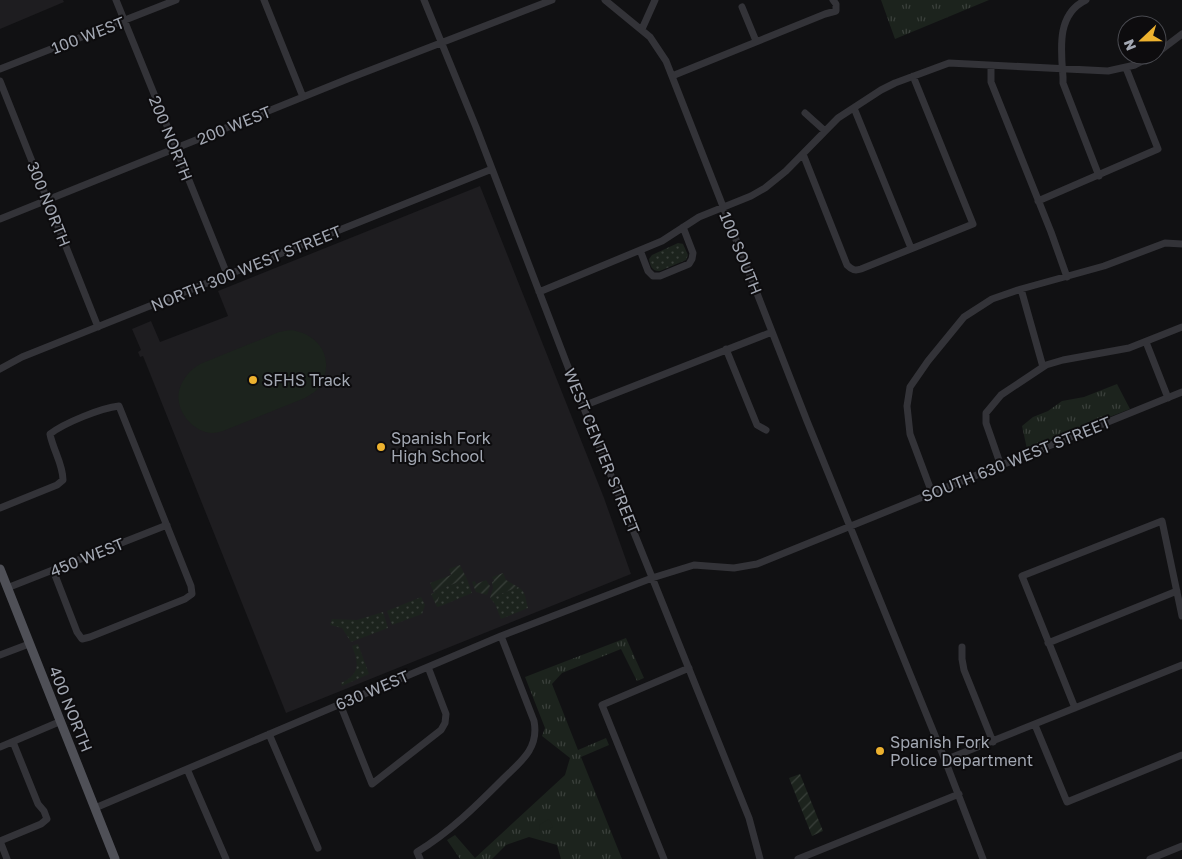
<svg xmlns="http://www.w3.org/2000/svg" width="1182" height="859" font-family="'Golos Text',sans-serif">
<defs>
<pattern id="grass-dots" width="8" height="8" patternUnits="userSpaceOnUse" patternTransform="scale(1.25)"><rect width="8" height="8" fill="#1c231d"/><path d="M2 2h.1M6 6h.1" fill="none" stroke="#3a403b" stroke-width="1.8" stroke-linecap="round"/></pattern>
<pattern id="park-tufts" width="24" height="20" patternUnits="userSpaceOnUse" patternTransform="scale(1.25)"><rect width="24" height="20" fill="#1c231d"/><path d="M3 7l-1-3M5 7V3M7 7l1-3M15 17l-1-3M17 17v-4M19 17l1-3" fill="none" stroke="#3a403b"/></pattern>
<pattern id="garden-furrows" width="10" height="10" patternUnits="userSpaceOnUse" patternTransform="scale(1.25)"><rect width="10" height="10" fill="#1c231d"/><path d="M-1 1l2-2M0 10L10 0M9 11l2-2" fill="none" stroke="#3a403b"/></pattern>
</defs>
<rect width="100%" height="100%" fill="#111113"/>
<!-- built -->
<path fill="#1e1d20" d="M 0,0 L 63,0 L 64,2 L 0,29 Z
M 480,186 L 604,498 L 631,574 L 286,713 L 143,356 L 140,357 L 138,352 L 141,350 L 132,329 L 151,321 L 160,342 L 228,316 L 218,291 Z"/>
<!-- grass -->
<path fill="url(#grass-dots)" d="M 678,243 L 683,244 L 688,255 L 686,260 L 660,271 C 652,272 650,265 649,259 L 652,255 Z
M 467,579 L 472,593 L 441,606 L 438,601 L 437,593 L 434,591 Z
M 518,587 C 527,592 525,600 528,608 L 501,619 L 495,604 L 490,598 Z
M 421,597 L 425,605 L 422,614 L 392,625 L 387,611 Z
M 383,612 L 388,628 L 351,642 L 342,628 L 330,625 L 332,619 L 357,620 Z
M 358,644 L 369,674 L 342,686 L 341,683 C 360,674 359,664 352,646 Z"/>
<!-- park -->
<path fill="url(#park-tufts)" d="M 881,0 L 989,0 L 895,39 Z
M 1117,384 L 1130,409 L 1027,449 L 1022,426 L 1033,417 L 1048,411 L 1062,401 L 1084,397 Z
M 626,638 L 644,678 L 637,681 L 621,649 L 562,673 L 552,684 L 578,750 L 606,738 L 609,745 L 581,757 L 622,859 L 561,859 L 557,845 L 529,837 L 506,845 L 492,859 L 460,859 L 447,840 L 455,835 L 475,858 L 565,775 L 570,758 L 542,736 L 545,728 L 525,677 Z"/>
<!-- garden -->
<path fill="url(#garden-furrows)" d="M 460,565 L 467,579 L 434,591 L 439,595 L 438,601 L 441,606 L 437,607 L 431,594 L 434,593 L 430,583 L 451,575 L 449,569 Z
M 503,573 L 506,580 L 518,587 L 490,598 L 493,588 L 492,582 L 494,581 L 492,577 Z
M 486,580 L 490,586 L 487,595 L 476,592 L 472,582 L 475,581 L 476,584 Z
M 800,774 L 823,831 L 812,836 L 789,778 Z"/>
<!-- pitch -->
<path fill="#1c231d" d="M 290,330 C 319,333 336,359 320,386 C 317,391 310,395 305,398 L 223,431 C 220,432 215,433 212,433 C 192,432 175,410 179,391 C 182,379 190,370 200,364 L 279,332 Z
M 549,819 L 553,827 L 544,831 L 540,830 L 539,825 Z"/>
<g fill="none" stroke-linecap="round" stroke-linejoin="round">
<!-- minor -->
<path stroke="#333338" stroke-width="7" d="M 116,0 L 227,274
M 264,0 L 303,97
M 424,0 L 476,127 L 583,406 L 749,818 L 760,859
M 605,0 L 650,37 L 666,61 L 807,421 L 945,760 L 983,859
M 1086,0 C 1056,14 1061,50 1063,77 L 1063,83 L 1099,176
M 742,7 L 756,41
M 642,29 L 655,0
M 1157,53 L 1182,34
M 991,66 L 991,82 L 1051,232 L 1067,277
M 0,69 L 176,0
M 672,76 L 825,14 L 836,11 L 836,4 L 833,0
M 0,81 L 98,327
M 854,108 L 911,248
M 805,113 L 825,131
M 803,154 L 847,265 C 852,270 855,271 861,269 L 973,224 L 913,76
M 1038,201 L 1158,149 L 1126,68
M 0,219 L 350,78 L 552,0
M 640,250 L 648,271 L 653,276 L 660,276 L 689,264 L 692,259 L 693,253 L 683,227
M 1021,289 L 1043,367
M 539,292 L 662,241 L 699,217 L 751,196 L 765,188 L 786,171 L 838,118 L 881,90 L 895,83 L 949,63 L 1108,71 L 1135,65 L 1154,55
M 1146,342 L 1168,398
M 726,349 L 757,425 L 766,430
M 0,369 L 22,357 L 492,169
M 583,406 L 772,332
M 1001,466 L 986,423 L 986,413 L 1001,395 L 1046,365 L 1063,360 L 1129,348 L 1182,327
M 932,493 L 910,434 L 907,406 L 910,387 L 928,361 L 964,317 L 992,299 L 1021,289 L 1104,266 L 1165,243 L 1182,244
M 0,508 L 57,485 L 63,480 C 63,464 53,450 50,434 C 64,423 101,408 119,406 L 191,586 L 192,594 L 185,599 L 90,637 L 82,639 L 77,632 L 53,570
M 7,588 L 167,525
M 1048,643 L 1177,591
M 962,647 L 962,659 L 964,670 L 993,742
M 0,655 L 29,644
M 340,704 L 372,784 L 441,730 L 445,723 L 446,714 L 428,667
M 1075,708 L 1022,576 L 1162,521 L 1182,616
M 1035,725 L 1067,802 L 1182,755
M 269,734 L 318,848
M 0,747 L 59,722
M 945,760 L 1182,665
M 187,769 L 226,859
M 95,808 L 501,636 L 652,578 L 694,565 L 734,568 L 757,564 L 1182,392
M 0,841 L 41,824 L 47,819 L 44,811 L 38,804 L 13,742
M 0,841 L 7,859
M 420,859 L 417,852 C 450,832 476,806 503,779 C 512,770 523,761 529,751 C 535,741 536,731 534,721 L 501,636
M 664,859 L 602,705 L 689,668
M 798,859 L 959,794
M 1150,859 L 1182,846"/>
<!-- major -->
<path stroke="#4f5057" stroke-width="9" d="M 0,569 L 115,859"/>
</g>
<!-- markers -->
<g fill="#edb22f" stroke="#0d0c0e" stroke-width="2">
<circle cx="253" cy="380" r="5"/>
<circle cx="381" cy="447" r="5"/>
<circle cx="880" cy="751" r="5"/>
</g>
<g text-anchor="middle" stroke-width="4" stroke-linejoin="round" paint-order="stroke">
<!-- street labels -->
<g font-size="16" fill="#a3a8b3" stroke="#0d0c0e">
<text transform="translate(88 35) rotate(-21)" y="6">100 WEST</text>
<text transform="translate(234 125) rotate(-22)" y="6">200 WEST</text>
<text transform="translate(171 138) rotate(68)" y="6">200 NORTH</text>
<text transform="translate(49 204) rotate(68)" y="6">300 NORTH</text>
<text transform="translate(741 253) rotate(68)" y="6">100 SOUTH</text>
<text transform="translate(246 268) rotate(-22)" y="6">NORTH 300 WEST STREET</text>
<text transform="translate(602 451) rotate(68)" y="6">WEST CENTER STREET</text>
<text transform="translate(1016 459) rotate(-22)" y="6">SOUTH 630 WEST STREET</text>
<text transform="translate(87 557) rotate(-22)" y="6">450 WEST</text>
<text transform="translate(372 690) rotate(-23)" y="6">630 WEST</text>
<text transform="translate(71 709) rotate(68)" y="6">400 NORTH</text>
</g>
<!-- poi labels -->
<g font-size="16" fill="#a3a8b3" stroke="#0d0c0e" text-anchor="start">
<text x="263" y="386">SFHS Track</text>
<text x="391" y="444">Spanish Fork<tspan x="391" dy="18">High School</tspan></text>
<text x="890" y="748">Spanish Fork<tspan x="890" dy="18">Police Department</tspan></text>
</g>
</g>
<!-- north arrow -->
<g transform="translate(1142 40) rotate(248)"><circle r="24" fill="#0d0c0e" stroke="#494a50"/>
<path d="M0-4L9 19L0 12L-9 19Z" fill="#edb22f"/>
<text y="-8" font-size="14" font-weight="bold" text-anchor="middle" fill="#a3a8b3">N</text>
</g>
</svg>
